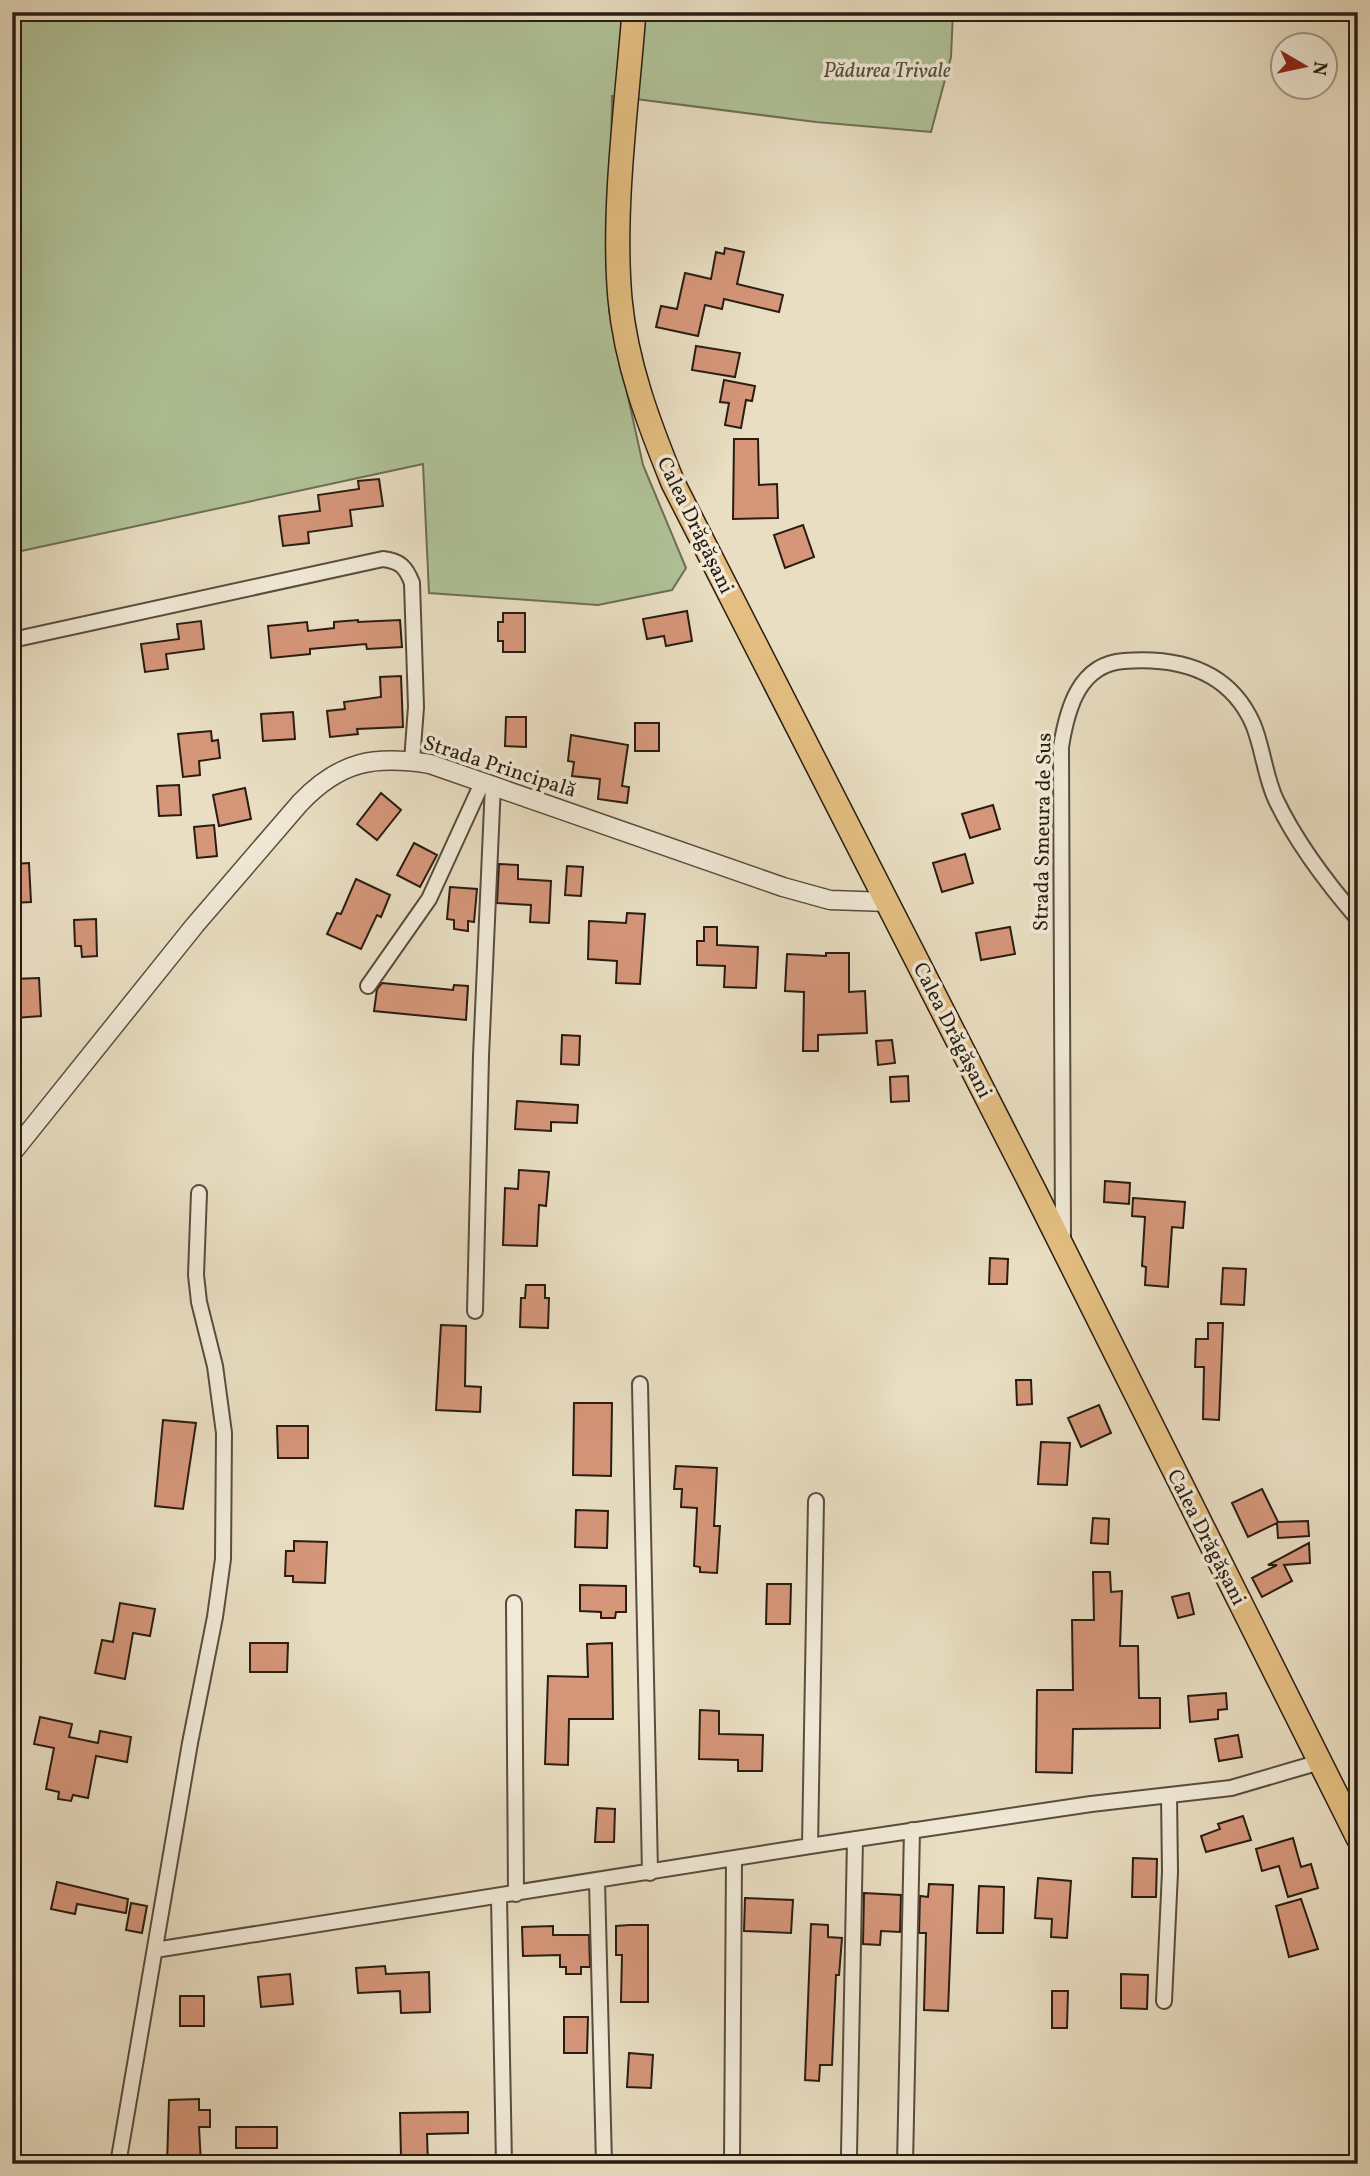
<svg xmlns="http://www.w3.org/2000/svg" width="1370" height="2176" font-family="Vollkorn,serif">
<rect width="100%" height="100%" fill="#e9dec2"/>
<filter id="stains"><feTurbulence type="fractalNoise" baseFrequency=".00286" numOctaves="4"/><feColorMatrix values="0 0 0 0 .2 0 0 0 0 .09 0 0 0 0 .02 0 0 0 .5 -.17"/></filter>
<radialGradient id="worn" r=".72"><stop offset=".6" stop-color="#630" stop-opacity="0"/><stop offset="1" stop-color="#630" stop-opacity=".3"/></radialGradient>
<!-- green -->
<path fill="#b0c298" stroke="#6d6f55" stroke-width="2" d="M 12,12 L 953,12 L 951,57 L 931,132 L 816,122 L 612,96 L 609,311 L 643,465 L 686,568 L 672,590 L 598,605 L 429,593 L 423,464 L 12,553 Z"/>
<!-- building -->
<path fill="#d5967a" stroke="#2a1c12" stroke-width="2" d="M 725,248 L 744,252 L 737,284 L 783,295 L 779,312 L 724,299 L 722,309 L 705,305 L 698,336 L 656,327 L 661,306 L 677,309 L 685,273 L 711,279 L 716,252 L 724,254 Z
M 696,346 L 740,353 L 735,377 L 692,370 Z
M 724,380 L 755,386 L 752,401 L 746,400 L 741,428 L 725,425 L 729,403 L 720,402 Z
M 734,439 L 758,439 L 759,485 L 777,484 L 778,518 L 733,519 Z
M 379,479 L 383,506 L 350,510 L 352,526 L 308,532 L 309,543 L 283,546 L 279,516 L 320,511 L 318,495 L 359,489 L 358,481 Z
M 803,525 L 814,557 L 785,568 L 774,535 Z
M 687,611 L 692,641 L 666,646 L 664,636 L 647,639 L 643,619 Z
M 503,613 L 525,613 L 525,652 L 503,652 L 503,641 L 498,641 L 498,622 L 503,622 Z
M 358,620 L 358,622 L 400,620 L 402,647 L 367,649 L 366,644 L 310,649 L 310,654 L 271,658 L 268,626 L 307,622 L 308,631 L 334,628 L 334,622 Z
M 201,621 L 204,649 L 166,654 L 168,669 L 145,672 L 141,644 L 179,639 L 177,624 Z
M 401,676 L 403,727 L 357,729 L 358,734 L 330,737 L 327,711 L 345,709 L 344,702 L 381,697 L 380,677 Z
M 293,712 L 295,739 L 263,741 L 261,714 Z
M 506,717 L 526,717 L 526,747 L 505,746 Z
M 635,723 L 659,723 L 659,751 L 635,751 Z
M 211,731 L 212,741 L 218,740 L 220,758 L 199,761 L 200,775 L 183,777 L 178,734 Z
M 571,735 L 628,745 L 622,786 L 629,787 L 627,803 L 598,799 L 600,779 L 572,776 L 574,762 L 568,761 Z
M 179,785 L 181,815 L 159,816 L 157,786 Z
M 245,788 L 251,819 L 219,826 L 213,795 Z
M 381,793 L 401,810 L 377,840 L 357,824 Z
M 993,805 L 1000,829 L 970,838 L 962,814 Z
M 214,825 L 217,856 L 197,858 L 194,827 Z
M 414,843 L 437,855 L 420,887 L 397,875 Z
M 965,854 L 973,883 L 942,892 L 933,863 Z
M 29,863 L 31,902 L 12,903 L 12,864 Z
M 499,864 L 518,865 L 518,879 L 551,881 L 549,923 L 530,922 L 531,905 L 497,903 Z
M 567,866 L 583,867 L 581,896 L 565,895 Z
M 356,879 L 390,895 L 381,917 L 377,915 L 361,949 L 327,934 L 337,913 L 341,914 Z
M 450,887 L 477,889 L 474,922 L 468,921 L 468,931 L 454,929 L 454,920 L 447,919 Z
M 627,913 L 645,914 L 640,984 L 616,983 L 617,961 L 588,959 L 589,921 L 626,923 Z
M 96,919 L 97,956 L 82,957 L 81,946 L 75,946 L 74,920 Z
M 704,927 L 717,927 L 717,945 L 758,947 L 756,988 L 724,987 L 725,966 L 697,965 L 697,941 L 704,941 Z
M 1010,927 L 1015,954 L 981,960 L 976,933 Z
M 826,953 L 849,953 L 849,992 L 865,991 L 867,1033 L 818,1035 L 818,1051 L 803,1051 L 804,992 L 785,991 L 787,954 L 826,956 Z
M 39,978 L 41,1016 L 15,1018 L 13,979 Z
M 382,983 L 453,990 L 454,985 L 468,986 L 466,1020 L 374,1011 L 377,989 Z
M 562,1035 L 580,1036 L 579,1065 L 561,1064 Z
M 892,1040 L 895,1063 L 878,1065 L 876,1041 Z
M 908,1076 L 909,1101 L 891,1102 L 890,1077 Z
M 517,1101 L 578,1105 L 577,1123 L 551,1122 L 551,1131 L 515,1129 Z
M 519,1170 L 549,1172 L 546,1206 L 539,1205 L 537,1246 L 503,1245 L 505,1188 L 518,1189 Z
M 1105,1181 L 1130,1183 L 1129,1204 L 1104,1202 Z
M 1133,1198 L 1185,1202 L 1183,1228 L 1172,1227 L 1168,1287 L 1145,1285 L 1146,1267 L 1142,1266 L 1145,1217 L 1132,1216 Z
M 990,1258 L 1008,1259 L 1007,1284 L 989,1284 Z
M 1223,1268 L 1246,1269 L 1244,1305 L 1221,1304 Z
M 526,1285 L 545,1285 L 545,1298 L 549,1298 L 548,1328 L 520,1327 L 521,1298 L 525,1298 Z
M 1208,1323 L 1223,1323 L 1219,1420 L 1203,1419 L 1204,1367 L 1195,1367 L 1196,1339 L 1208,1339 Z
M 441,1325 L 466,1326 L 465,1386 L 481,1387 L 480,1412 L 436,1410 Z
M 1016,1380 L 1031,1380 L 1032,1404 L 1017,1405 Z
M 574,1403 L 612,1403 L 611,1476 L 573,1475 Z
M 1099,1405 L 1111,1433 L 1081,1447 L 1068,1418 Z
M 163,1420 L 196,1423 L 183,1509 L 155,1506 Z
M 277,1426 L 308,1426 L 308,1458 L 278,1458 Z
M 1041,1442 L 1070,1443 L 1067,1485 L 1038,1484 Z
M 676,1466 L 717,1468 L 714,1526 L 720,1526 L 717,1573 L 700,1572 L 700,1567 L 694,1566 L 697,1508 L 681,1507 L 682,1489 L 674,1489 Z
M 1262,1489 L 1278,1522 L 1308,1521 L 1309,1536 L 1278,1538 L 1277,1523 L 1248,1537 L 1232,1503 Z
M 576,1510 L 608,1511 L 607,1548 L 575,1547 Z
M 1093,1518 L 1109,1519 L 1108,1544 L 1091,1543 Z
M 294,1541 L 327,1542 L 325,1583 L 293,1582 L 293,1576 L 285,1576 L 286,1551 L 294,1551 Z
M 1309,1543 L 1310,1563 L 1284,1565 L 1292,1581 L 1262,1597 L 1252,1578 L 1277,1565 L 1268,1565 Z
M 1093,1572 L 1110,1572 L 1111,1592 L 1122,1591 L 1120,1646 L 1138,1646 L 1139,1698 L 1160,1698 L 1160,1728 L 1073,1729 L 1072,1773 L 1036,1772 L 1037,1690 L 1073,1690 L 1072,1620 L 1094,1620 Z
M 767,1584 L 791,1584 L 790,1624 L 766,1624 Z
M 580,1585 L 626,1586 L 626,1612 L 616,1612 L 615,1618 L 601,1618 L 601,1612 L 580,1611 Z
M 1189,1593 L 1194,1614 L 1178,1618 L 1172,1597 Z
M 120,1603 L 155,1609 L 150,1636 L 133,1633 L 125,1679 L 95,1673 L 102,1640 L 113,1642 Z
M 250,1643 L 288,1643 L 287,1672 L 250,1672 Z
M 612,1643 L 613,1719 L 569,1719 L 568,1765 L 545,1764 L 548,1676 L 588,1677 L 587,1644 Z
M 1226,1693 L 1227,1709 L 1218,1710 L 1218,1719 L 1190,1722 L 1188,1696 Z
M 700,1710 L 719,1711 L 719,1734 L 763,1735 L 762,1771 L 738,1771 L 738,1760 L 699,1759 Z
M 40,1717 L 72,1724 L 69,1737 L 98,1743 L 100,1731 L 131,1737 L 127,1762 L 96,1756 L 88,1798 L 73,1795 L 71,1801 L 58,1799 L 59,1792 L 46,1789 L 54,1748 L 34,1744 Z
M 1238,1735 L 1242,1757 L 1219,1761 L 1215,1739 Z
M 597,1808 L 615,1809 L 614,1842 L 595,1842 Z
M 1243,1816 L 1251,1840 L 1206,1852 L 1201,1836 L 1220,1829 L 1218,1824 Z
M 1293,1838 L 1301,1867 L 1311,1864 L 1318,1888 L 1288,1897 L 1279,1866 L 1262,1871 L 1256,1849 Z
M 1133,1858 L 1157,1859 L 1156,1897 L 1132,1897 Z
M 1038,1878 L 1071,1881 L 1067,1938 L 1051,1937 L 1052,1919 L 1035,1918 Z
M 57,1882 L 128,1899 L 126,1913 L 77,1904 L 75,1914 L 51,1909 Z
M 929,1884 L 953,1885 L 948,2011 L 924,2010 L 926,1933 L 919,1933 L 920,1896 L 928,1897 Z
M 979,1886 L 1004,1887 L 1003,1933 L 977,1933 Z
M 864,1893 L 901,1895 L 900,1932 L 881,1931 L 880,1945 L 863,1944 Z
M 745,1898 L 793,1900 L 791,1933 L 744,1931 Z
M 1301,1899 L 1318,1949 L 1289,1957 L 1276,1906 Z
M 131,1903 L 147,1906 L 142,1933 L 126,1930 Z
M 811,1924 L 828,1925 L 828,1937 L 842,1938 L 839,1975 L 836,1975 L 832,2065 L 820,2065 L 819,2081 L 805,2080 Z
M 629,1925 L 648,1925 L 648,2002 L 621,2002 L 622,1955 L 616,1955 L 616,1926 Z
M 553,1926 L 553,1935 L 589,1935 L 590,1967 L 581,1967 L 581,1974 L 566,1974 L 566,1967 L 560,1967 L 560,1955 L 523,1956 L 522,1927 Z
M 385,1966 L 386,1974 L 429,1972 L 430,2012 L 401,2013 L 400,1991 L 358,1993 L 356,1968 Z
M 290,1974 L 293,2004 L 261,2007 L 258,1977 Z
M 1121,1974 L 1148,1975 L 1147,2009 L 1121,2008 Z
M 1052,1991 L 1068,1991 L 1067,2028 L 1052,2028 Z
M 180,1996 L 204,1996 L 204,2026 L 180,2026 Z
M 564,2017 L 588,2017 L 587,2053 L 564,2053 Z
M 629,2053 L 653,2055 L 651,2088 L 627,2087 Z
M 199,2099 L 199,2110 L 210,2110 L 210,2127 L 199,2127 L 201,2164 L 167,2164 L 169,2100 Z
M 468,2112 L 468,2133 L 427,2134 L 428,2164 L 408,2164 L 408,2157 L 401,2157 L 400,2113 Z
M 236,2127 L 277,2127 L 277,2148 L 236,2148 Z"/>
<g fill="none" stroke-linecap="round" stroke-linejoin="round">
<defs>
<path id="minor" d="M 12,640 L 383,559 C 400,561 406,567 412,583 L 416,707 L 412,761
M 368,986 L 429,899 L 483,781
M 12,1128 L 20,1144
M 1063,1239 L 1061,747 C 1067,709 1079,664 1124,661 C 1178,657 1229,670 1253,724 C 1263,748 1265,777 1276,800 C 1297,844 1326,882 1358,919
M 475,1311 L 481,1056 L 493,784
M 640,1384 L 650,1873
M 514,1603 L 516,1894
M 810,1846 L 816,1501
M 597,1881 L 604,2164
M 499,1897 L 504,2164
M 155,1950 L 823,1844 L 1091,1804 L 1231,1788 L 1320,1762
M 1164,2001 L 1170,1872 L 1169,1795
M 849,2154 L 855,1839
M 118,2164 L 190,1743 L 215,1617 L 223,1559 L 224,1433 L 215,1366 L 199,1302 L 196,1275 L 199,1193
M 732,2164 L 734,1859
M 905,2164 L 912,1830"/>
<path id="tertiary" d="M 12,1153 L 195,925 L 300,803 C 340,761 374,755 430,764 L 783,887 L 830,900 L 888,902"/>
<path id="primary" d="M 634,12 C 627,104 612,208 620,299 C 626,364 649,424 673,483 L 1035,1192 L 1358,1838"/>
</defs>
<!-- minor casing -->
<use href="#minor" stroke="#5a4c3e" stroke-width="18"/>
<!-- tertiary casing -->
<use href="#tertiary" stroke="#5a4c3e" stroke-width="21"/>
<!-- primary casing -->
<use href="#primary" stroke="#2a1c12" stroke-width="26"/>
<!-- minor -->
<use href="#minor" stroke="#f1ead7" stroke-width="14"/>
<!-- tertiary -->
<use href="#tertiary" stroke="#f1ead7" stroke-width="18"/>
<!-- primary -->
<use href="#primary" stroke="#e4bf81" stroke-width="23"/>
</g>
<g text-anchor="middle" stroke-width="7" stroke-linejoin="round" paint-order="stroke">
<!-- park labels -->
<g font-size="21" font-style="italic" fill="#524e3a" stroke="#f1ead7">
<text x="887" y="77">Pădurea Trivale</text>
</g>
<!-- street labels -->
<g font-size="21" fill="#2a1c12" stroke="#f1ead7">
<text transform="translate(696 525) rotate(64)" y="7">Calea Drăgășani</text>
<text transform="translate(500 766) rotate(18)" y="7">Strada Principală</text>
<text transform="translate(1042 832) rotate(-89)" y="7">Strada Smeura de Sus</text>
<text transform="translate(953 1030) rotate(63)" y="7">Calea Drăgășani</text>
<text transform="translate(1207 1537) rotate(63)" y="7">Calea Drăgășani</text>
</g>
</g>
<!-- margin -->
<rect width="1370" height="2176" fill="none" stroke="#e9dec2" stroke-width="42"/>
<rect x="14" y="14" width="1342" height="2148" fill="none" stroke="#2a1c12" stroke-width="3.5"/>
<rect x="21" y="21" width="1328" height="2134" fill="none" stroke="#2a1c12" stroke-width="2"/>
<!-- north arrow -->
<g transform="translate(1304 66) rotate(99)"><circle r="33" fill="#f1ead7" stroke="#a19888" stroke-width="2"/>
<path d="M0-5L12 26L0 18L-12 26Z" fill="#8f2418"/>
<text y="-10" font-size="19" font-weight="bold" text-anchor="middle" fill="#2a1c12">N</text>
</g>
<rect width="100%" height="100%" filter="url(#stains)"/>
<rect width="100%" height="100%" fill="url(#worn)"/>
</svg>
